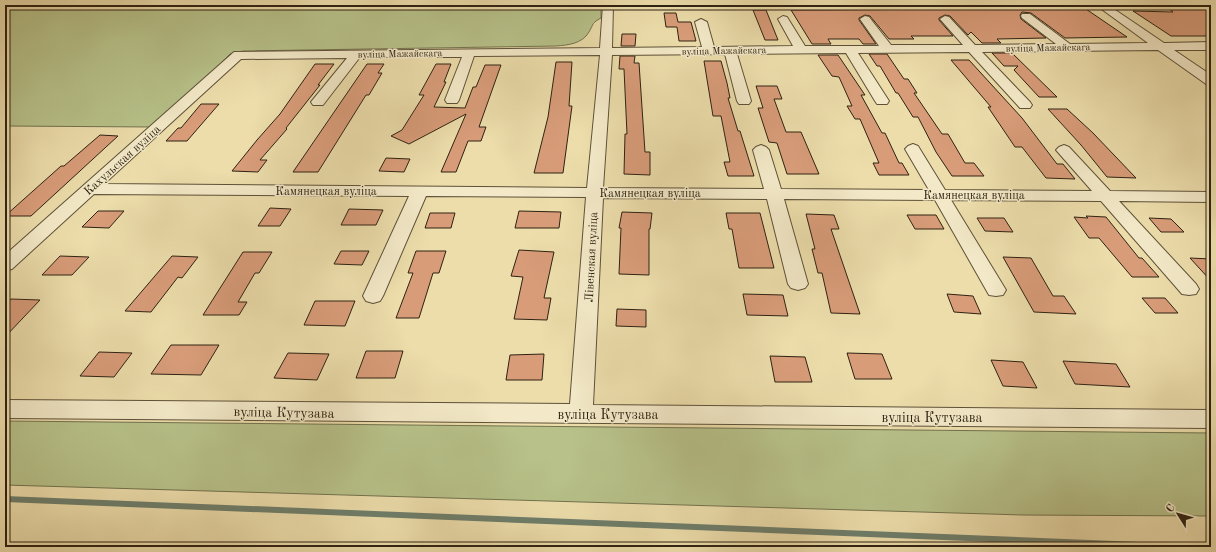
<svg xmlns="http://www.w3.org/2000/svg" width="1216" height="552" font-family="'Old Standard TT',serif">
<rect width="100%" height="100%" fill="#ecddab"/>
<filter id="stains"><feTurbulence type="fractalNoise" baseFrequency=".005" numOctaves="4"/><feColorMatrix values="0 0 0 0 .2 0 0 0 0 .09 0 0 0 0 .02 0 0 0 .5 -.17"/></filter>
<radialGradient id="worn" r=".72"><stop offset=".6" stop-color="#630" stop-opacity="0"/><stop offset="1" stop-color="#630" stop-opacity=".3"/></radialGradient>
<!-- green -->
<path fill="#b7c189" stroke="#72724e" d="M 5,5 L 601,5 L 601,18 C 592,23 594,23 589,32 C 582,44 568,45 556,46 L 243,51 L 230,54 L 200,84 L 152,127 L 5,126 Z
M 5,421 L 1211,433 L 1211,516 L 1023,515 L 5,485 Z"/>
<g fill="none" stroke-linecap="round" stroke-linejoin="round">
<!-- stream -->
<path stroke="#6e7e6b" stroke-width="6" d="M 5,499 L 1188,547"/>
</g>
<!-- building -->
<path fill="#d89c79" stroke="#2e2212" d="M 990,7 L 1083,7 L 1127,37 L 1065,38 L 1031,13 L 1022,12 L 1020,15 L 1021,19 L 1046,38 L 997,39 L 1001,43 L 982,43 L 971,32 L 968,35 L 950,16 L 945,15 L 939,18 L 939,20 L 953,36 L 911,36 L 914,39 L 889,39 L 870,16 L 865,15 L 859,18 L 859,20 L 876,44 L 863,44 L 859,39 L 828,39 L 831,44 L 812,44 L 791,10 L 993,9 Z
M 1168,8 L 1211,9 L 1211,36 L 1171,36 L 1133,11 L 1173,12 Z
M 753,10 L 766,10 L 778,40 L 765,40 Z
M 664,13 L 676,13 L 678,22 L 691,22 L 696,41 L 679,41 L 677,27 L 666,27 Z
M 622,34 L 636,34 L 635,46 L 621,46 Z
M 992,53 L 1012,53 L 1057,97 L 1039,97 L 1014,70 L 1018,66 L 1004,66 Z
M 869,54 L 887,54 L 904,79 L 908,79 L 917,93 L 914,93 L 942,134 L 948,134 L 965,163 L 974,163 L 984,176 L 952,176 L 936,152 L 918,117 L 913,117 L 898,93 L 896,93 L 880,66 L 877,66 Z
M 818,55 L 838,55 L 865,95 L 861,95 L 882,133 L 885,133 L 899,163 L 902,163 L 909,175 L 879,175 L 873,163 L 879,163 L 860,119 L 855,119 L 847,106 L 852,106 L 839,77 L 832,76 Z
M 620,56 L 635,56 L 634,63 L 639,63 L 645,152 L 650,152 L 650,175 L 624,174 L 625,134 L 627,134 L 624,69 L 619,69 Z
M 951,60 L 969,60 L 1022,118 L 1057,164 L 1063,164 L 1075,179 L 1046,178 L 1022,147 L 1015,147 L 988,107 L 991,107 Z
M 704,61 L 721,61 L 727,83 L 730,98 L 728,98 L 738,131 L 740,131 L 754,176 L 728,176 L 724,162 L 730,162 L 721,116 L 713,116 Z
M 556,62 L 572,62 L 569,106 L 572,106 L 563,173 L 534,173 L 548,117 Z
M 315,64 L 334,64 L 318,85 L 320,85 L 286,128 L 287,129 L 260,160 L 267,160 L 258,172 L 232,171 L 257,140 L 280,114 Z
M 367,64 L 384,64 L 378,73 L 382,73 L 369,95 L 366,95 L 318,172 L 293,172 Z
M 436,64 L 451,64 L 444,82 L 446,82 L 434,107 L 465,108 L 473,87 L 476,87 L 485,65 L 501,65 L 479,127 L 486,127 L 481,141 L 468,141 L 456,172 L 441,172 L 466,114 L 409,144 L 391,136 L 402,130 L 424,95 L 419,95 Z
M 756,86 L 777,86 L 782,99 L 774,99 L 786,132 L 801,132 L 819,174 L 787,174 L 777,143 L 769,142 L 758,108 L 763,108 Z
M 201,104 L 219,104 L 187,141 L 166,141 L 178,128 L 181,128 Z
M 1048,109 L 1067,109 L 1093,133 L 1136,178 L 1107,177 L 1081,145 Z
M 100,135 L 118,136 L 31,216 L 5,216 L 61,166 L 64,166 Z
M 386,158 L 410,159 L 404,172 L 379,171 Z
M 270,208 L 291,209 L 280,226 L 258,226 Z
M 349,209 L 383,210 L 376,225 L 341,225 Z
M 98,211 L 124,211 L 109,228 L 82,227 Z
M 519,211 L 561,212 L 559,228 L 515,228 Z
M 622,212 L 652,213 L 650,229 L 649,229 L 649,275 L 619,274 L 621,228 L 619,228 Z
M 430,213 L 455,213 L 451,228 L 425,228 Z
M 726,213 L 760,213 L 774,268 L 739,268 L 732,229 L 729,229 Z
M 806,214 L 834,215 L 839,229 L 831,229 L 860,314 L 831,313 L 822,273 L 818,273 L 812,249 L 815,249 Z
M 907,215 L 936,215 L 944,229 L 915,229 Z
M 1086,216 L 1106,217 L 1139,258 L 1142,258 L 1159,277 L 1132,277 L 1099,238 L 1089,238 L 1074,217 L 1088,218 Z
M 977,218 L 1004,218 L 1013,232 L 985,231 Z
M 1149,218 L 1171,219 L 1184,232 L 1161,232 Z
M 519,250 L 554,252 L 544,298 L 551,298 L 547,320 L 514,319 L 523,277 L 511,276 Z
M 341,251 L 369,251 L 362,265 L 334,264 Z
M 416,251 L 446,251 L 439,273 L 433,273 L 419,318 L 396,318 L 413,273 L 408,273 Z
M 243,252 L 272,252 L 259,273 L 255,273 L 238,302 L 247,302 L 239,315 L 203,315 Z
M 60,256 L 89,257 L 72,275 L 42,275 Z
M 172,256 L 198,257 L 182,278 L 178,277 L 151,312 L 125,311 Z
M 1003,257 L 1031,258 L 1053,296 L 1064,296 L 1076,314 L 1034,312 Z
M 1190,258 L 1211,259 L 1211,281 Z
M 743,294 L 783,295 L 788,316 L 747,315 Z
M 947,294 L 973,296 L 981,314 L 954,312 Z
M 1142,298 L 1165,298 L 1178,313 L 1155,313 Z
M 11,299 L 40,300 L 5,337 L 5,306 Z
M 315,301 L 355,301 L 345,326 L 304,325 Z
M 617,309 L 646,310 L 646,327 L 616,326 Z
M 171,345 L 219,345 L 201,375 L 151,374 Z
M 366,351 L 403,351 L 395,378 L 356,378 Z
M 99,352 L 132,353 L 114,377 L 80,376 Z
M 288,353 L 329,354 L 317,380 L 274,378 Z
M 847,353 L 882,354 L 892,379 L 855,379 Z
M 544,354 L 542,380 L 506,380 L 510,355 Z
M 770,356 L 805,357 L 812,382 L 775,382 Z
M 991,360 L 1023,362 L 1037,388 L 1003,386 Z
M 1063,361 L 1116,364 L 1130,387 L 1075,384 Z"/>
<g fill="none" stroke-linecap="round" stroke-linejoin="round">
<defs>
<path id="minor" d="M 603,5 L 613,5 L 612,48 L 702,47 L 695,22 L 701,19 L 707,22 L 714,47 L 793,46 L 778,19 L 783,16 L 787,17 L 805,46 L 879,46 L 860,19 L 865,16 L 869,17 L 891,45 L 963,45 L 940,19 L 945,16 L 949,17 L 975,45 L 1056,44 L 1022,18 L 1021,16 L 1022,14 L 1030,14 L 1070,44 L 1148,43 L 1096,5 L 1108,5 L 1164,43 L 1211,42 L 1211,50 L 1174,50 L 1211,75 L 1211,85 L 1206,84 L 1158,50 L 982,52 L 1030,102 L 1032,105 L 1030,108 L 1020,108 L 969,52 L 858,53 L 889,101 L 887,104 L 877,104 L 875,101 L 846,53 L 737,54 L 751,101 L 749,104 L 739,104 L 737,101 L 725,54 L 612,55 L 603,188 L 764,189 L 753,150 L 756,147 L 761,145 L 766,147 L 769,150 L 781,189 L 929,190 L 905,149 L 908,146 L 913,144 L 918,146 L 945,190 L 1092,191 L 1056,150 L 1059,147 L 1064,145 L 1069,147 L 1110,191 L 1211,192 L 1211,202 L 1119,201 L 1196,284 L 1199,289 L 1196,294 L 1189,295 L 1182,294 L 1101,201 L 951,200 L 1006,290 L 1003,295 L 996,296 L 989,295 L 935,200 L 784,199 L 808,284 L 805,288 L 798,290 L 791,288 L 788,284 L 767,199 L 603,198 L 593,405 L 1211,410 L 1211,428 L 5,418 L 5,400 L 570,404 L 586,197 L 426,196 L 383,296 L 380,301 L 373,303 L 366,301 L 363,296 L 409,196 L 94,194 L 12,269 L 5,271 L 5,255 L 234,52 L 600,48 ZM 600,55 L 587,188 L 104,184 L 241,59 L 347,58 L 311,102 L 313,105 L 323,105 L 360,57 L 462,57 L 445,100 L 447,103 L 457,103 L 459,100 L 474,56 Z"/>
</defs>
<!-- minor casing -->
<use href="#minor" stroke="#5e5138" stroke-width="2"/>
<!-- minor -->
<use href="#minor" fill="#f3e9c8" fill-rule="evenodd"/>
</g>
<g text-anchor="middle" stroke-width="3" stroke-linejoin="round" paint-order="stroke">
<!-- far-street labels -->
<g font-size="10" fill="#2e2212" stroke="#f3e9c8">
<text transform="translate(1048 47) rotate(-1)" y="4">вуліца Мажайскага</text>
<text transform="translate(724 50) rotate(-1)" y="4">вуліца Мажайскага</text>
<text transform="translate(400 53) rotate(-1)" y="4">вуліца Мажайскага</text>
</g>
<!-- street labels -->
<g font-size="12" fill="#2e2212" stroke="#f3e9c8">
<text transform="translate(122 160) rotate(-42)" y="4">Кахульская вуліца</text>
<text x="326" y="195">Камянецкая вуліца</text>
<text x="650" y="197">Камянецкая вуліца</text>
<text x="974" y="199">Камянецкая вуліца</text>
<text transform="translate(591 257) rotate(-87)" y="4">Лівенская вуліца</text>
</g>
<!-- near-street labels -->
<g font-size="14" fill="#2e2212" stroke="#f3e9c8">
<text transform="translate(284 412) rotate(1)" y="5">вуліца Кутузава</text>
<text x="608" y="419">вуліца Кутузава</text>
<text x="932" y="422">вуліца Кутузава</text>
</g>
</g>
<!-- margin -->
<rect width="1216" height="552" fill="none" stroke="#ecddab" stroke-width="20"/>
<rect x="6" y="6" width="1204" height="540" fill="none" stroke="#2e2212" stroke-width="2"/>
<rect x="10" y="10" width="1196" height="532" fill="none" stroke="#2e2212"/>
<!-- north arrow -->
<g transform="translate(1178 514) rotate(307)" stroke="#f3e9c8" stroke-width="3" paint-order="stroke">
<path d="M0-3L7 15L0 10L-7 15Z" fill="#2e2212"/>
<text y="-6" font-size="11" font-weight="bold" text-anchor="middle" fill="#2e2212">С</text>
</g>
<rect width="100%" height="100%" filter="url(#stains)"/>
<rect width="100%" height="100%" fill="url(#worn)"/>
</svg>
